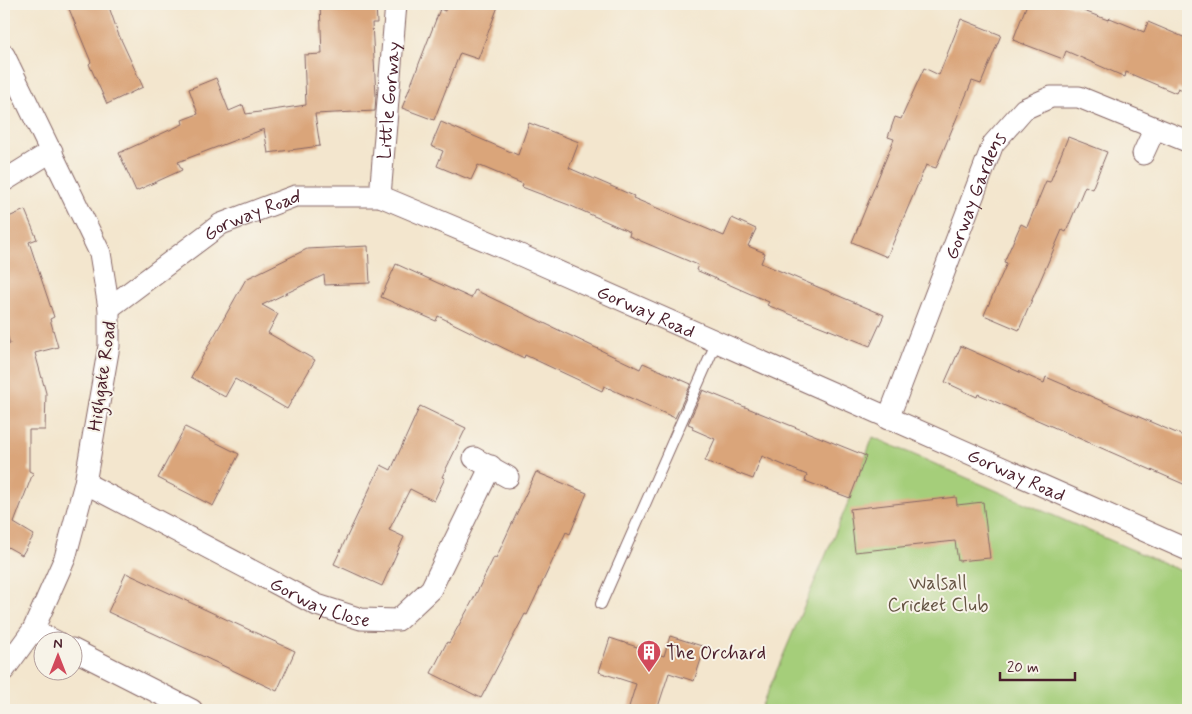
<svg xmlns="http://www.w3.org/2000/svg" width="1192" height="714" font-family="Mynerve,sans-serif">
<rect width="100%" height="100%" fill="#f7f3e8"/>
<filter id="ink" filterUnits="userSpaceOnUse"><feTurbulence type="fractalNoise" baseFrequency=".02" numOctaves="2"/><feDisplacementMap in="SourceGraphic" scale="10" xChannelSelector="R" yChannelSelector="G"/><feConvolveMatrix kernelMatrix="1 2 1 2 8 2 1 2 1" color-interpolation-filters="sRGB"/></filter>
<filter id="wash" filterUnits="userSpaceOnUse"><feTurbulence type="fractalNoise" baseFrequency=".0096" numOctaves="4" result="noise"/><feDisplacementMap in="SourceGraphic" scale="20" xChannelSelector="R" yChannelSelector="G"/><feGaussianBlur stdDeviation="1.12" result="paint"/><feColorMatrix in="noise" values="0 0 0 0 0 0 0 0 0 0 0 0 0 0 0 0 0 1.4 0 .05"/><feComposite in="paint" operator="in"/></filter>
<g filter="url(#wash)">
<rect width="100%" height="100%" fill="#f3e6ce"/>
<!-- green -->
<path fill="#a5ce7a" stroke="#787652" d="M 873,437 L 1188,574 L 1188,710 L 760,710 L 850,498 Z"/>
<g id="blocks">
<!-- building -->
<path fill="#daa57a" d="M 67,4 L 108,4 L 118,33 L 143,87 L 107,104 L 89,64 L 91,62 Z
M 320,4 L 376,4 L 377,23 L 372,23 L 376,95 L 375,111 L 315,114 L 320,146 L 268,153 L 264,129 L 178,162 L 182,170 L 136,191 L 119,153 L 183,124 L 182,120 L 198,114 L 189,89 L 216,78 L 229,111 L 243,105 L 246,114 L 306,105 L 304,55 L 322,54 Z
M 446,4 L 499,4 L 478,59 L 460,53 L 434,120 L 402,108 L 440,9 L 445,11 Z
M 1027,4 L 1065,4 L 1108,20 L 1110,18 L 1144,32 L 1148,22 L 1188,39 L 1188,92 L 1178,88 L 1176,93 L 1126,72 L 1125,77 L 1066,51 L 1063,59 L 1013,40 Z
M 961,19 L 1001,35 L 981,84 L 972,81 L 936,168 L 926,165 L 887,257 L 852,242 L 894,139 L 888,137 L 895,117 L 901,119 L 924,68 L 939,75 Z
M 441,122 L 518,155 L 529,123 L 579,142 L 569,168 L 634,196 L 633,198 L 724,236 L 732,218 L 756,229 L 748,246 L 765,253 L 761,263 L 884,315 L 870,346 L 767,305 L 769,302 L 696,270 L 698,265 L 629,236 L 630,232 L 569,205 L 522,187 L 523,184 L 478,165 L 471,180 L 437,166 L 443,151 L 431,146 Z
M 1068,137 L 1107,152 L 1092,189 L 1085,186 L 1066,232 L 1062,230 L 1019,330 L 984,315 L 1007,263 L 1004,262 L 1021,224 L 1027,227 L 1046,181 L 1050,182 Z
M 25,210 L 37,239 L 29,242 L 54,317 L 50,319 L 58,347 L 35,353 L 46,393 L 45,430 L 29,430 L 29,471 L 33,473 L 14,523 L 34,535 L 22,555 L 4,545 L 4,346 L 10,344 L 4,325 L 4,219 Z
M 368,246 L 370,283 L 325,285 L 324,275 L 262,305 L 278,314 L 268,333 L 315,360 L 287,409 L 235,379 L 225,397 L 191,377 L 246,279 L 307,249 Z
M 396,264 L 471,298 L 475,290 L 640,369 L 643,363 L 691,384 L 675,418 L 604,386 L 602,391 L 525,355 L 524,358 L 438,316 L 436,321 L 381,297 Z
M 961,346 L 1044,383 L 1046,377 L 1188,438 L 1188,486 L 978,394 L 977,397 L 945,382 Z
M 703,390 L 866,456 L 850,498 L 805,481 L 807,475 L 762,456 L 753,479 L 705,461 L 715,439 L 692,429 L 693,426 L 688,424 Z
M 420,406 L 466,428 L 442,477 L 445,478 L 434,501 L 410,489 L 389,530 L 404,537 L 382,586 L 334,564 L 381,465 L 391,470 Z
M 185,427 L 239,454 L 213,506 L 158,478 Z
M 536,472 L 587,493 L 570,534 L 566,532 L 527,615 L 525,614 L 481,698 L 431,673 L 447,642 L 449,643 L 473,600 L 494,557 L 496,558 Z
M 956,497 L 957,505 L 983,502 L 990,558 L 958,561 L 955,541 L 855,552 L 850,509 Z
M 126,573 L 295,651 L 277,691 L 108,612 Z
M 670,636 L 705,647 L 694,681 L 669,673 L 657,710 L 628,710 L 636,684 L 599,672 L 610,638 L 664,656 Z"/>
</g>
</g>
<g filter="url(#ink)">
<use href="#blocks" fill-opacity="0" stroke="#856564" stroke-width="1"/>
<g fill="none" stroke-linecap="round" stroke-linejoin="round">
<defs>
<path id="lane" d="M 601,604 L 717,341"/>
<g id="street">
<path d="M 4,55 L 100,253 L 109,308 L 109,346 L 85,483 L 65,558 L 33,630 L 4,670"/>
<path d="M 1143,154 L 1155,128"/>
<path d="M 4,181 L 52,151"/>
<path id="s1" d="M 380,196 L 396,4"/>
<path id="s2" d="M 109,308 L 221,224 L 295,196 L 380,196 L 518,254 L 1188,550"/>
<path id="s3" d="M 888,419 L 993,144 L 1024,109 L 1051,97 L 1079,97 L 1187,141"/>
<path d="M 474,458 L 508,477"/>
<path id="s4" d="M 85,483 L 317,605 L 361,619 L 398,620 L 431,589 L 491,466"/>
<path d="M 33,630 L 57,642"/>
<path d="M 72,649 L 192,710"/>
</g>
</defs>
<!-- lane casing -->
<use href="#lane" stroke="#856564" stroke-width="12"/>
<!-- street casing -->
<use href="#street" stroke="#856564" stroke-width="23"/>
<!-- lane -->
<use href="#lane" stroke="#fff" stroke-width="10"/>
<!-- street -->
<use href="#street" stroke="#fff" stroke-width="21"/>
</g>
</g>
<!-- icons -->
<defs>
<symbol id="building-pin" viewBox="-11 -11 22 30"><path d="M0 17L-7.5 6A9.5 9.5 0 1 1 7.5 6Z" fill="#d1495b" stroke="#f7f3e8"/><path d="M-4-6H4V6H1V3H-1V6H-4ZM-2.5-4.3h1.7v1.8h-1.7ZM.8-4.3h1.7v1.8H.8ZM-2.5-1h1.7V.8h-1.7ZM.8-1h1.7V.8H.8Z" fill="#fff"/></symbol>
</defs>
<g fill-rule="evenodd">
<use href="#building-pin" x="635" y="638" width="28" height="38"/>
</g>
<g text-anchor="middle" stroke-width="4" stroke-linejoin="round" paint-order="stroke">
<!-- street labels -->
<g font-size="19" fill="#4a1f2b" stroke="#f7f3e8">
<text dy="7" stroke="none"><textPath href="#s1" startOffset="96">Little Gorway</textPath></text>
<text dy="7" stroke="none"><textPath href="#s3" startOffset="240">Gorway Gardens</textPath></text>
<text dy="7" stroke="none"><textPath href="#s2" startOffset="172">Gorway Road</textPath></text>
<text dy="7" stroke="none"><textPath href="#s2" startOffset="594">Gorway Road</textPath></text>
<text transform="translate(101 376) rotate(-82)" y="7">Highgate Road</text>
<text dy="7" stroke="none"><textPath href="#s2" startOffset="999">Gorway Road</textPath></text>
<text dy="7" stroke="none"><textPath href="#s4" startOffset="264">Gorway Close</textPath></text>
</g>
<!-- park labels -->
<g font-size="19" fill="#655443" stroke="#f7f3e8">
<text x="938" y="589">Walsall<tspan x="938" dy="22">Cricket Club</tspan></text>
</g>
<!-- poi labels -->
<g font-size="19" fill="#4a1f2b" stroke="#f7f3e8" text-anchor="start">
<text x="666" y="659">The Orchard</text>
</g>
</g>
<!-- margin -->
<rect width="1192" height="714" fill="none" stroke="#f7f3e8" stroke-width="20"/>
<!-- north arrow -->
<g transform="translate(58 656)"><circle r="24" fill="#f7f3e8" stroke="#b29e9c"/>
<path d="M0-4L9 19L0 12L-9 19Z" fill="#d1495b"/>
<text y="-8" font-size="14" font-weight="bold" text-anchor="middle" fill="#4a1f2b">N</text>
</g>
<!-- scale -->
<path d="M1000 672v8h75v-8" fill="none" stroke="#4a1f2b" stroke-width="2.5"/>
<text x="1007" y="672" font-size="15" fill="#4a1f2b" stroke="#f7f3e8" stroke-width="4" paint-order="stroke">20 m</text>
</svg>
